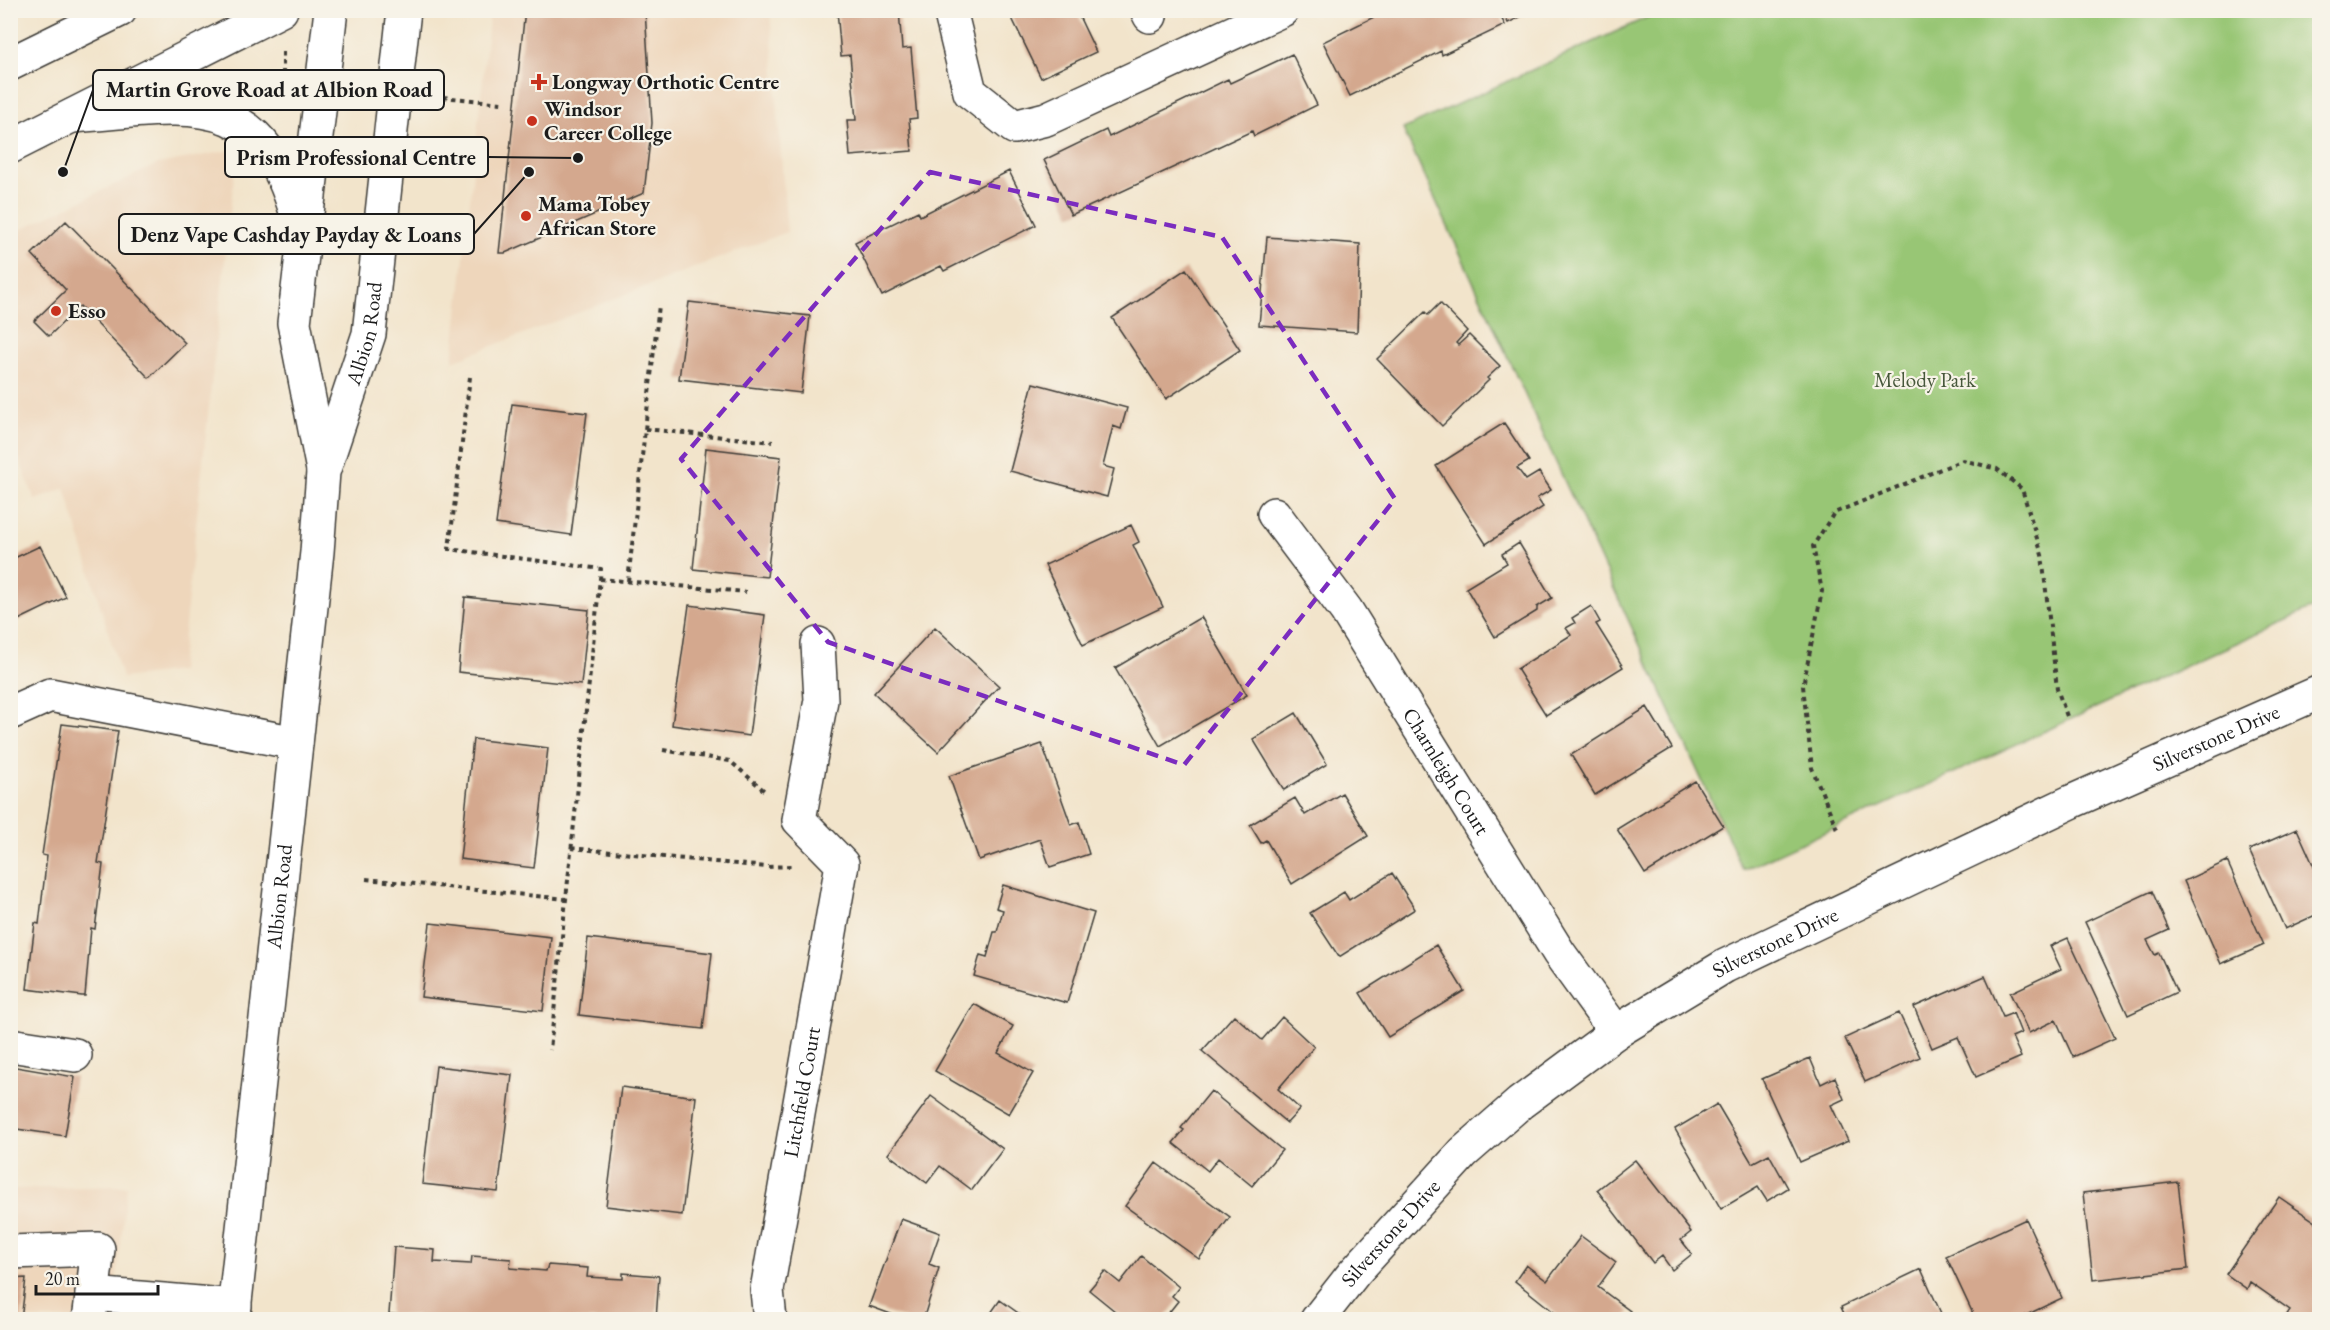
<svg xmlns="http://www.w3.org/2000/svg" width="2330" height="1330" font-family="'EB Garamond',serif">
<rect width="100%" height="100%" fill="#f7f3e8"/>
<filter id="ink" filterUnits="userSpaceOnUse"><feTurbulence type="fractalNoise" baseFrequency=".0167" numOctaves="2"/><feDisplacementMap in="SourceGraphic" scale="12" xChannelSelector="R" yChannelSelector="G"/><feConvolveMatrix kernelMatrix="1 2 1 2 8 2 1 2 1" color-interpolation-filters="sRGB"/></filter>
<filter id="wash" filterUnits="userSpaceOnUse"><feTurbulence type="fractalNoise" baseFrequency=".008" numOctaves="4" result="noise"/><feDisplacementMap in="SourceGraphic" scale="24" xChannelSelector="R" yChannelSelector="G"/><feGaussianBlur stdDeviation="1.35" result="paint"/><feColorMatrix in="noise" values="0 0 0 0 0 0 0 0 0 0 0 0 0 0 0 0 0 1.4 0 .05"/><feComposite in="paint" operator="in"/></filter>
<g filter="url(#wash)">
<rect width="100%" height="100%" fill="#f2e4cb"/>
<!-- built -->
<path fill="#eed6bb" d="M 490,11 L 770,11 L 787,232 L 453,361 Z
M 237,149 L 180,671 L 122,678 L 65,488 L 35,500 L 11,439 L 11,234 L 158,164 Z
M 127,1186 L 112,1319 L 11,1319 L 10,1189 Z"/>
<!-- green -->
<path fill="#98c675" stroke="#5a7148" stroke-width="1.5" d="M 1661,11 L 2319,11 L 2319,605 L 1743,870 L 1403,129 Z"/>
<g id="blocks">
<!-- building -->
<path fill="#d4a88e" d="M 525,10 L 645,10 L 652,123 L 644,193 L 505,253 L 499,253 Z
M 837,10 L 899,10 L 902,49 L 911,48 L 917,118 L 909,119 L 912,151 L 850,156 L 847,120 L 856,120 L 850,55 L 841,56 Z
M 1008,10 L 1076,10 L 1096,52 L 1041,78 Z
M 1388,10 L 1497,10 L 1505,25 L 1442,55 L 1441,51 L 1350,96 L 1323,42 Z
M 1502,10 L 1534,10 L 1508,23 Z
M 1292,54 L 1317,105 L 1254,136 L 1252,131 L 1071,215 L 1044,160 L 1106,130 L 1109,137 L 1228,79 L 1230,83 Z
M 1009,171 L 1036,225 L 944,271 L 941,266 L 882,296 L 855,242 L 918,211 L 920,216 Z
M 66,221 L 185,343 L 149,378 L 80,306 L 49,336 L 34,321 L 66,290 L 32,254 Z
M 1267,237 L 1360,244 L 1357,332 L 1259,325 Z
M 1186,269 L 1240,350 L 1166,399 L 1112,318 Z
M 689,302 L 810,316 L 801,393 L 679,379 Z
M 1440,303 L 1467,331 L 1456,343 L 1458,345 L 1469,335 L 1500,366 L 1487,378 L 1489,380 L 1442,426 L 1377,359 L 1425,312 L 1428,315 Z
M 1033,383 L 1127,408 L 1121,429 L 1113,426 L 1103,466 L 1114,469 L 1107,497 L 1010,471 Z
M 512,404 L 587,413 L 571,535 L 496,524 Z
M 1504,423 L 1529,461 L 1517,468 L 1526,480 L 1539,472 L 1551,490 L 1537,498 L 1543,507 L 1486,544 L 1436,466 Z
M 706,448 L 781,457 L 767,577 L 693,569 Z
M 1131,525 L 1139,542 L 1133,545 L 1163,607 L 1083,645 L 1045,565 Z
M 1519,543 L 1552,598 L 1537,607 L 1537,611 L 1495,637 L 1466,588 L 1507,563 L 1502,554 Z
M 40,546 L 66,597 L 10,624 L 10,560 Z
M 465,597 L 589,610 L 581,685 L 458,672 Z
M 689,605 L 765,615 L 749,736 L 672,725 Z
M 1591,606 L 1600,622 L 1596,624 L 1623,667 L 1546,715 L 1517,669 L 1571,635 L 1566,628 L 1575,623 L 1572,618 Z
M 1201,617 L 1247,695 L 1160,746 L 1115,668 Z
M 935,627 L 999,686 L 938,752 L 874,693 Z
M 1647,707 L 1672,748 L 1595,795 L 1571,755 Z
M 1296,713 L 1327,764 L 1284,790 L 1253,739 Z
M 62,724 L 118,731 L 98,863 L 103,864 L 95,929 L 91,928 L 85,996 L 82,996 L 27,989 L 35,923 L 39,924 L 47,856 L 42,855 Z
M 473,739 L 548,748 L 534,868 L 460,859 Z
M 1042,744 L 1071,825 L 1079,822 L 1089,854 L 1050,867 L 1040,839 L 979,860 L 949,776 Z
M 1695,781 L 1723,826 L 1645,874 L 1617,829 Z
M 1342,793 L 1368,836 L 1292,884 L 1266,840 L 1261,843 L 1250,825 L 1295,798 L 1305,815 Z
M 2297,829 L 2320,880 L 2320,913 L 2285,929 L 2249,850 Z
M 2227,861 L 2264,945 L 2221,964 L 2184,881 Z
M 1392,873 L 1415,909 L 1339,957 L 1310,913 L 1344,892 L 1349,900 Z
M 1003,885 L 1094,913 L 1067,1003 L 974,976 L 980,955 L 987,957 L 994,932 L 997,932 L 1003,910 L 996,908 Z
M 2152,891 L 2169,930 L 2147,940 L 2155,955 L 2159,953 L 2177,992 L 2128,1015 L 2085,922 Z
M 430,923 L 551,937 L 543,1011 L 421,997 Z
M 588,938 L 712,953 L 703,1029 L 579,1015 Z
M 2068,938 L 2115,1038 L 2073,1057 L 2056,1020 L 2029,1033 L 2010,993 L 2061,969 L 2050,946 Z
M 1436,945 L 1464,991 L 1388,1037 L 1360,993 Z
M 1985,976 L 2003,1017 L 2013,1013 L 2021,1033 L 2012,1037 L 2021,1057 L 1976,1077 L 1958,1037 L 1932,1048 L 1914,1007 Z
M 974,1004 L 1013,1026 L 998,1053 L 1033,1073 L 1009,1114 L 935,1071 Z
M 1899,1013 L 1920,1057 L 1865,1082 L 1845,1038 Z
M 1234,1015 L 1262,1040 L 1282,1017 L 1314,1047 L 1278,1089 L 1300,1109 L 1287,1123 L 1202,1051 Z
M 1810,1058 L 1821,1084 L 1835,1077 L 1844,1099 L 1831,1105 L 1848,1141 L 1800,1162 L 1762,1079 Z
M 10,1066 L 75,1077 L 65,1136 L 10,1128 Z
M 436,1066 L 512,1075 L 498,1192 L 422,1184 Z
M 621,1087 L 696,1097 L 682,1215 L 606,1206 Z
M 1211,1091 L 1282,1150 L 1252,1186 L 1218,1158 L 1208,1171 L 1173,1143 L 1184,1130 L 1181,1128 Z
M 931,1096 L 1003,1149 L 972,1190 L 940,1166 L 927,1183 L 888,1154 Z
M 1717,1104 L 1752,1163 L 1769,1154 L 1788,1188 L 1767,1201 L 1758,1187 L 1721,1209 L 1675,1129 Z
M 1635,1160 L 1691,1232 L 1681,1240 L 1692,1254 L 1672,1270 L 1662,1256 L 1653,1263 L 1597,1190 Z
M 1156,1163 L 1230,1217 L 1199,1259 L 1125,1206 Z
M 2178,1182 L 2188,1269 L 2093,1280 L 2083,1193 Z
M 2279,1197 L 2320,1225 L 2320,1307 L 2312,1320 L 2291,1320 L 2286,1316 L 2290,1310 L 2250,1282 L 2247,1289 L 2226,1274 Z
M 901,1219 L 940,1233 L 929,1264 L 939,1268 L 923,1320 L 907,1320 L 869,1306 Z
M 2026,1219 L 2062,1298 L 2016,1320 L 1976,1320 L 1946,1256 Z
M 1581,1236 L 1616,1262 L 1598,1287 L 1630,1311 L 1624,1320 L 1564,1320 L 1515,1281 L 1526,1265 L 1547,1281 Z
M 394,1247 L 435,1250 L 434,1262 L 471,1264 L 472,1256 L 511,1259 L 510,1268 L 546,1271 L 548,1265 L 588,1268 L 587,1277 L 623,1279 L 623,1273 L 659,1276 L 656,1320 L 426,1320 L 426,1317 L 389,1314 Z
M 1141,1256 L 1179,1287 L 1172,1296 L 1178,1301 L 1163,1320 L 1126,1320 L 1089,1290 L 1105,1271 L 1120,1283 Z
M 1921,1269 L 1944,1320 L 1847,1320 L 1841,1307 Z
M 26,1278 L 21,1320 L 10,1320 L 10,1279 Z
M 1000,1300 L 1028,1320 L 986,1320 Z"/>
</g>
</g>
<g filter="url(#ink)">
<use href="#blocks" fill-opacity="0" stroke="#3c3a36" stroke-width="1.5"/>
<g fill="none" stroke-linecap="round" stroke-linejoin="round">
<defs>
<g id="minor">
<path d="M 950,10 L 970,92 L 1014,127 L 1046,119 L 1282,10"/>
<path d="M 1147,10 L 1150,16"/>
<path id="s1" d="M 1274,514 L 1346,610 L 1559,953 L 1616,1032"/>
<path d="M 10,713 L 50,695 L 296,743"/>
<path d="M 10,1045 L 75,1055"/>
<path d="M 10,1252 L 98,1249 L 89,1320"/>
<path d="M 92,1294 L 235,1306"/>
<path id="s2" d="M 770,1320 L 767,1290 L 842,864 L 799,820 L 821,700 L 818,644"/>
<path id="s3" d="M 1317,1320 L 1354,1273 L 1464,1152 L 1520,1103 L 1616,1032 L 1725,966 L 2073,801 L 2320,692"/>
</g>
<g id="major">
<path d="M 10,64 L 120,10"/>
<path d="M 72,116 C 192,107 263,84 300,226"/>
<path d="M 10,147 L 281,10"/>
<path d="M 323,470 L 294,323 L 331,10"/>
<path id="s4" d="M 233,1320 L 317,552 L 323,472 L 369,334 L 404,10"/>
</g>
</defs>
<!-- minor casing -->
<use href="#minor" stroke="#3c3a36" stroke-width="36"/>
<!-- major casing -->
<use href="#major" stroke="#3c3a36" stroke-width="36"/>
<!-- path -->
<path stroke="#3c3a36" stroke-width="4" stroke-dasharray="4.5 4.5" stroke-linecap="butt" d="M 10,11 L 12,13
M 283,52 L 283,75
M 443,97 L 502,103
M 470,377 L 449,549 L 601,569 L 550,1050
M 645,429 L 773,442
M 600,579 L 746,592
M 628,581 L 659,305
M 663,750 L 730,761 L 767,793
M 1837,829 L 1812,768 L 1803,686 L 1822,591 L 1813,546 L 1834,513 L 1963,460 L 1997,469 L 2022,489 L 2042,555 L 2057,689 L 2068,719
M 571,848 L 767,867 L 792,866
M 366,879 L 566,899"/>
<!-- minor -->
<use href="#minor" stroke="#fff" stroke-width="33"/>
<!-- major -->
<use href="#major" stroke="#fff" stroke-width="33"/>
</g>
</g>
<!-- marked area -->
<path fill="none" stroke="#7b2cbf" stroke-width="4.5" stroke-dasharray="12 8" stroke-linejoin="round" d="M 930,172 L 1222,237 L 1395,499 L 1184,765 L 828,642 L 681,459 Z"/>
<!-- markers -->
<g fill="#c8321e" stroke="#f7f3e8" stroke-width="2">
<path d="M536 73h6v6h6v6h-6v6h-6v-6h-6v-6h6z"/>
<circle cx="532" cy="121" r="6"/>
<circle cx="526" cy="216" r="6"/>
<circle cx="56" cy="311" r="6"/>
</g>
<g text-anchor="middle" stroke-width="4.5" stroke-linejoin="round" paint-order="stroke">
<!-- poi labels -->
<g font-size="21" font-weight="bold" fill="#1c1c1c" stroke="#f7f3e8" text-anchor="start">
<text x="552" y="89">Longway Orthotic Centre</text>
<text x="544" y="116">Windsor<tspan x="544" dy="24">Career College</tspan></text>
<text x="538" y="211">Mama Tobey<tspan x="538" dy="24">African Store</tspan></text>
<text x="68" y="318">Esso</text>
</g>
<!-- street labels -->
<g font-size="21" fill="#1c1c1c" stroke="#f7f3e8">
<text dy="7" stroke="none"><textPath href="#s4" startOffset="998">Albion Road</textPath></text>
<text dy="7" stroke="none"><textPath href="#s3" startOffset="1086">Silverstone Drive</textPath></text>
<text dy="7" stroke="none"><textPath href="#s1" startOffset="310">Charnleigh Court</textPath></text>
<text dy="7" stroke="none"><textPath href="#s4" startOffset="426">Albion Road</textPath></text>
<text dy="7" stroke="none"><textPath href="#s3" startOffset="600">Silverstone Drive</textPath></text>
<text dy="7" stroke="none"><textPath href="#s2" startOffset="231">Litchfield Court</textPath></text>
<text dy="7" stroke="none"><textPath href="#s3" startOffset="114">Silverstone Drive</textPath></text>
</g>
<!-- park labels -->
<g font-size="21" fill="#47583b" stroke="#f7f3e8">
<text x="1925" y="387">Melody Park</text>
</g>
</g>
<!-- callouts -->
<path fill="none" stroke="#1c1c1c" stroke-width="2" d="M63 172L93 90M578 158L488 157M529 172L474 234"/>
<g fill="#1c1c1c" stroke="#f7f3e8" stroke-width="2">
<circle cx="63" cy="172" r="6"/>
<circle cx="578" cy="158" r="6"/>
<circle cx="529" cy="172" r="6"/>
</g>
<g fill="#f7f3e8" stroke="#1c1c1c" stroke-width="2">
<rect x="93" y="70" width="351" height="40" rx="6"/>
<rect x="225" y="137" width="263" height="40" rx="6"/>
<rect x="119" y="214" width="355" height="40" rx="6"/>
</g>
<g font-size="22" text-anchor="middle" font-weight="bold" fill="#1c1c1c">
<text x="269" y="97">Martin Grove Road at Albion Road</text>
<text x="356" y="165">Prism Professional Centre</text>
<text x="296" y="242">Denz Vape Cashday Payday &amp; Loans</text>
</g>
<!-- margin -->
<rect width="2330" height="1330" fill="none" stroke="#f7f3e8" stroke-width="36"/>
<!-- scale -->
<path d="M36 1285v9h122v-9" fill="none" stroke="#1c1c1c" stroke-width="3"/>
<text x="45" y="1285" font-size="18" fill="#1c1c1c" stroke="#f7f3e8" stroke-width="4.5" paint-order="stroke">20 m</text>
</svg>
